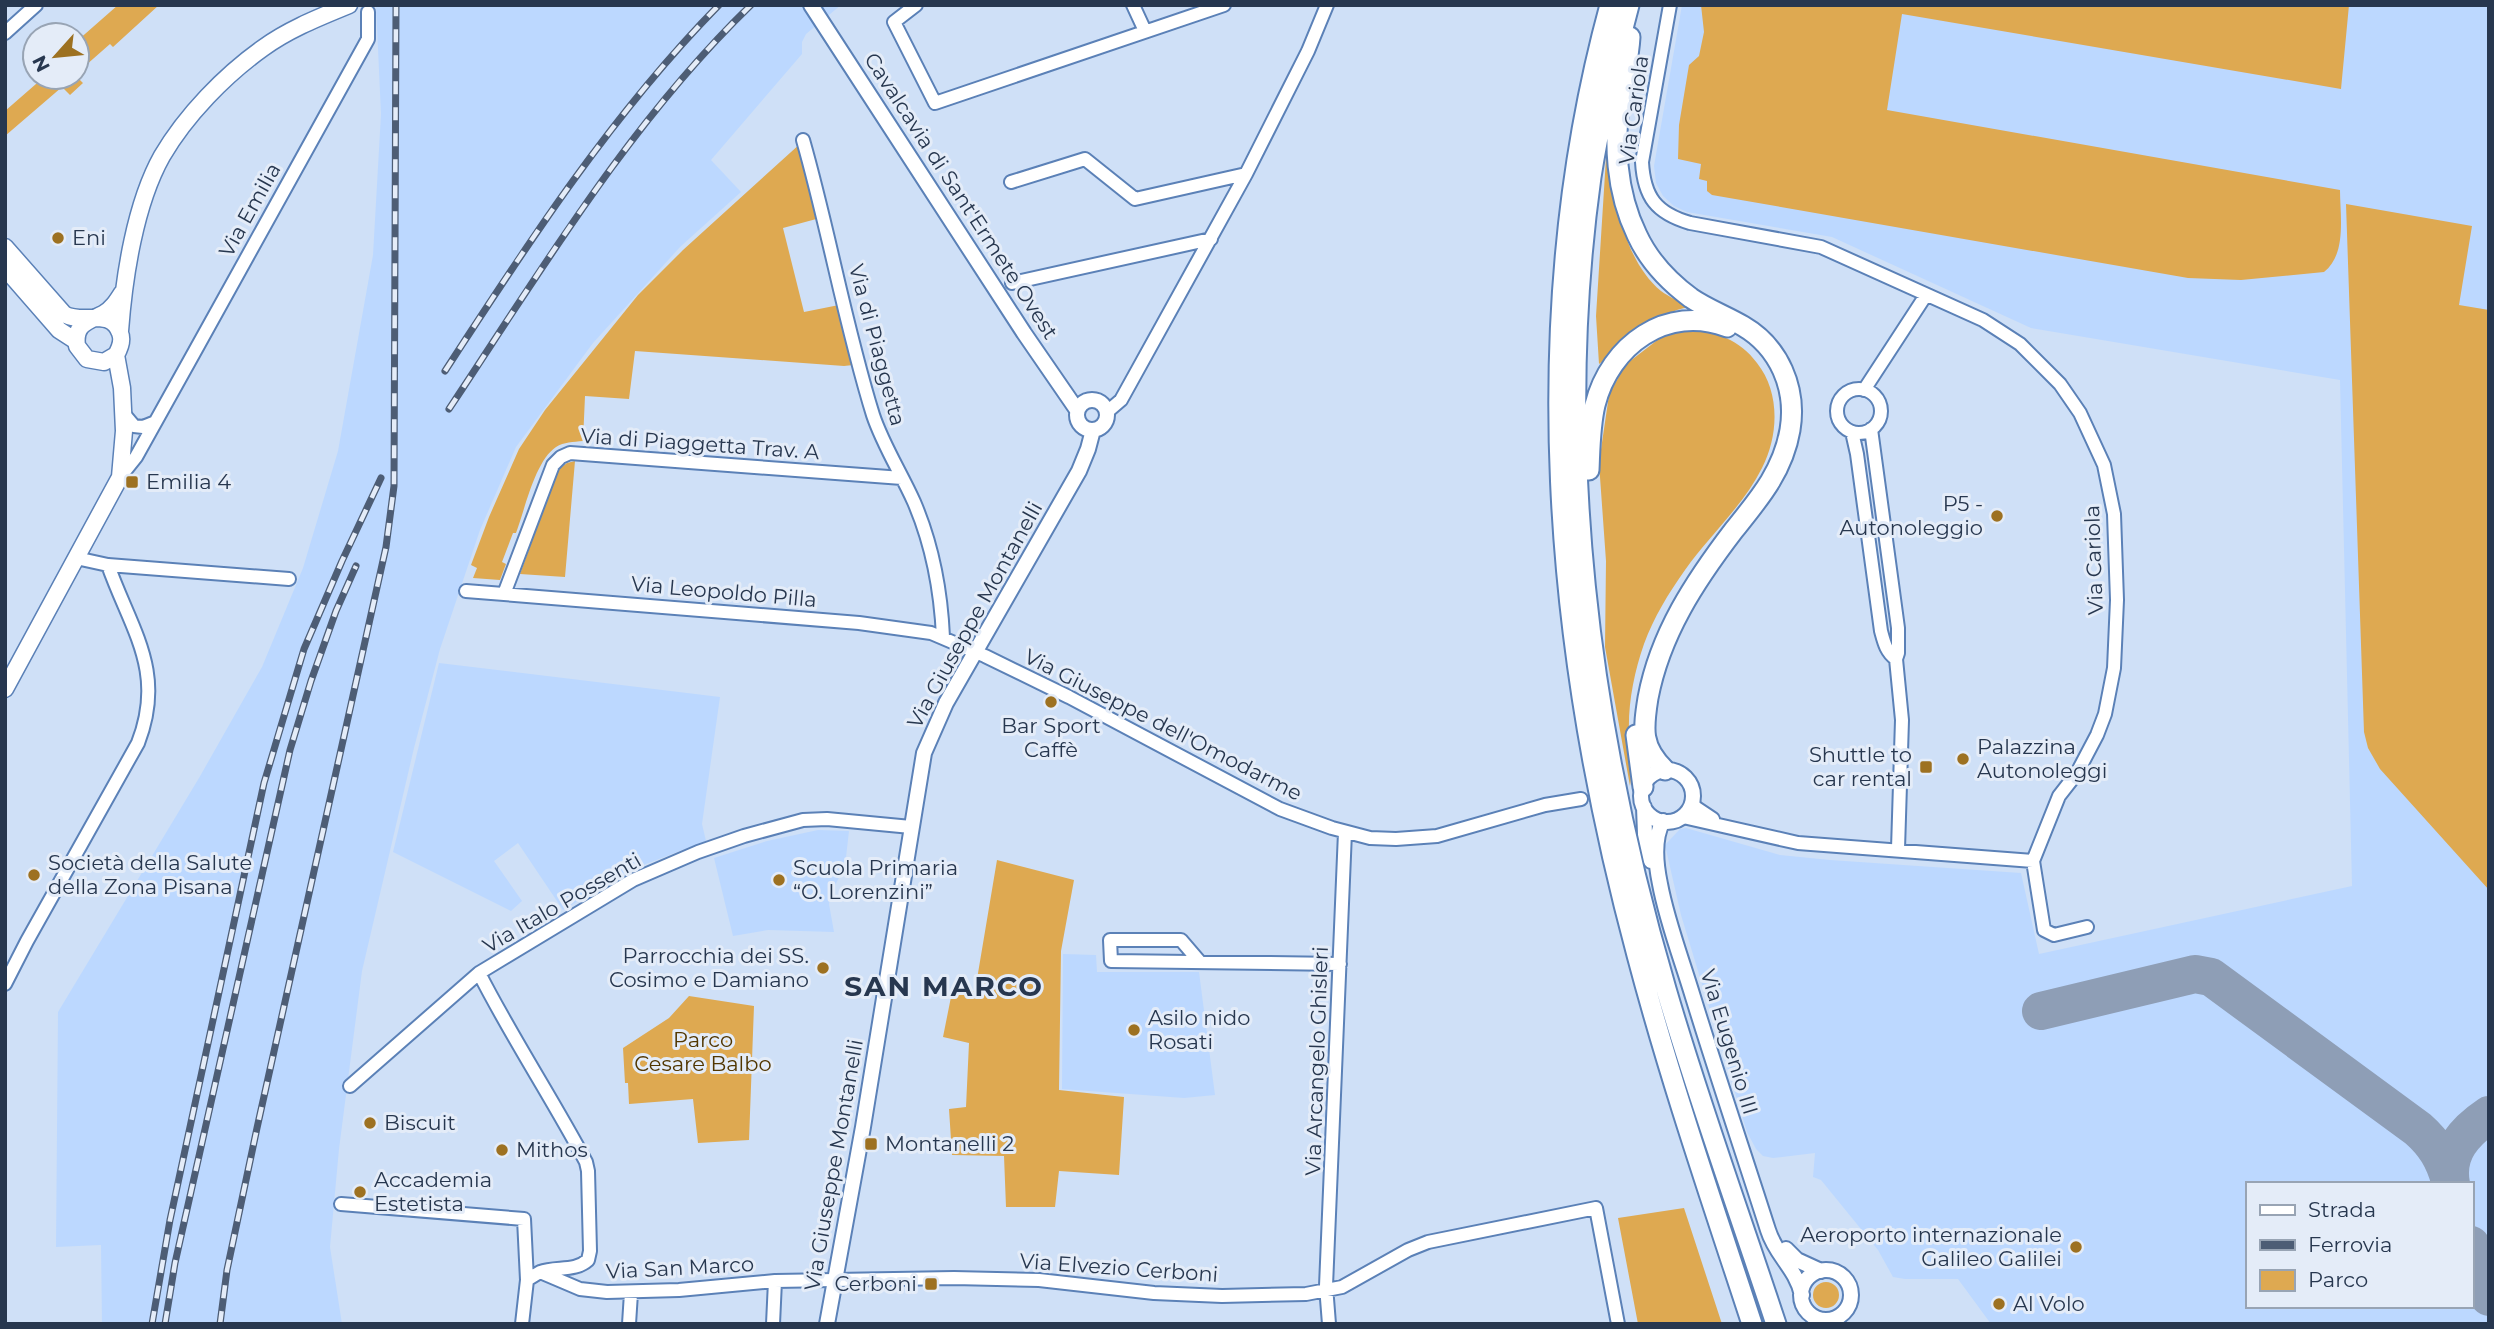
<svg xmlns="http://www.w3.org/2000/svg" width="2494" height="1329" font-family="Montserrat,sans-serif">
<rect width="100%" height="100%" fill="#cfe0f7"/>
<!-- built -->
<path fill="#bcd8ff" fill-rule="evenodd" d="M 376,5 L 841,5 L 806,34 L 802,42 L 802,54 L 711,160 L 741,192 L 680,247 L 593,343 L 516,447 L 480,530 L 440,649 L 414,748 L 362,971 L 339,1149 L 330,1247 L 342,1324 L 102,1324 L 101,1245 L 56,1247 L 58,1012 L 199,778 L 262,667 L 303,568 L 338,451 L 373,255 L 381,114 Z
M 1682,5 L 2489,5 L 2489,1324 L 1991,1324 L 1958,1279 L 1905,1279 L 1893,1277 L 1878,1250 L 1821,1180 L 1813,1177 L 1815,1153 L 1773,1158 L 1763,1156 L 1756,1149 L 1747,1132 L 1681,915 L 1665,845 L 1680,829 L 1686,828 L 1780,855 L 1830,860 L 2021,873 L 2039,954 L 2352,886 L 2340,380 L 2031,328 L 1832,237 L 1687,212 L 1674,206 L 1663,196 L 1656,183 L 1654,166 ZM 2247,1184 L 2471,1184 L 2471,1306 L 2247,1306 Z
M 439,663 L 720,697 L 702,824 L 706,841 L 625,872 L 563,910 L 518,843 L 494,861 L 522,901 L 511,911 L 393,852 Z
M 818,830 L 849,831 L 845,866 L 831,893 L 829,904 L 834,932 L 768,930 L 733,936 L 714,858 L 767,841 Z
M 1063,954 L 1096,955 L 1097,972 L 1199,972 L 1215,1095 L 1184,1098 L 1062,1089 Z"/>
<!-- green -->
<path fill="#dea951" d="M 118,5 L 159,5 L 113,47 L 110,44 L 77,73 L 77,41 Z
M 1701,5 L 2349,5 L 2341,89 L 1902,14 L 1887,110 L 2340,190 C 2340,216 2347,254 2324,272 L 2241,280 L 2188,278 L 1712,195 L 1707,191 L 1707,181 L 1699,179 L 1701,164 L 1678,159 L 1679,125 L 1689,65 L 1699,56 L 1704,32 Z
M 44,77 L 77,77 L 83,83 L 70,95 L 62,87 L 5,136 L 5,111 Z
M 801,143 L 820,218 L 783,228 L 804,312 L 839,305 L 853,365 L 844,366 L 635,351 L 629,399 L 585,396 L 583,441 C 573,442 564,442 556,447 C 535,461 525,509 516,533 L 513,533 L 502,562 L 506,564 L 500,580 L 473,578 L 477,568 L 471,565 L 489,517 L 519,449 L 545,410 L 638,295 L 683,250 Z
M 1611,157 C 1615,202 1624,260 1661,291 C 1669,297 1681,302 1690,307 C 1654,312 1628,344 1599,364 L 1596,316 L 1606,158 Z
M 2346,204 L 2472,226 L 2459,305 L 2489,310 L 2489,890 L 2380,769 L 2368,748 L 2364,732 Z
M 1683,330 C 1711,329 1740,339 1757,363 C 1780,392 1779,435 1762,468 C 1743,506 1709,536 1685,570 C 1668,594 1654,617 1644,644 C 1634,673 1628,703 1629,733 C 1629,750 1633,770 1630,786 L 1605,647 L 1606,561 L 1599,463 L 1609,395 L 1625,365 L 1660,338 Z
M 575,461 L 565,577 L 520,574 L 558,470 L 567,463 Z
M 997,860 L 1074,880 L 1061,951 L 1059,1090 L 1124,1097 L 1119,1175 L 1059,1171 L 1055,1207 L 1006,1207 L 1004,1156 L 952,1155 L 949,1109 L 966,1107 L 969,1043 L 943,1037 L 952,992 L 975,991 Z
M 689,996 L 754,1006 L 749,1140 L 698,1143 L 693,1099 L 629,1104 L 628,1083 L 625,1083 L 623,1048 L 669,1018 Z
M 1684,1208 L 1722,1324 L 1638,1324 L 1618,1218 Z
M1813 1295a13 13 0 1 1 26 0a13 13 0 1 1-26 0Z"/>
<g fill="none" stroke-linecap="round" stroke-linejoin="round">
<!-- taxiway -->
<path stroke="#8e9eb6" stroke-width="38" d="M 2041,1011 L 2195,974 L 2211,977 L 2418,1129 C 2435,1144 2444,1159 2450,1181
M 2451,1184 C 2445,1152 2465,1131 2489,1115
M 2471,1245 L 2489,1297"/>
<defs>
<path id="minor" d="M 916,5 L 894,22 L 935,103 L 1224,5
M 1133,5 L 1145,31
M 1670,5 L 1642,162 C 1644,197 1656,213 1690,223 L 1821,247 L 1983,320 L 2020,344 L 2060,384 L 2080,413 L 2104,465 L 2114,514 L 2117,600 L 2114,668 L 2105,714 L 2097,735 L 2077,773 L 2059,796 L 2033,861 L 1798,843 L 1683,817
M 5,33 L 36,5
M 803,140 C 829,231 845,325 873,415 C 883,445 901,473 914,502 C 932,544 941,592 943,637
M 1011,182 L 1085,159 L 1135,199 L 1246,174
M 1012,283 L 1211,239
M1837 411a22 22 0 1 1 44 0a22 22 0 1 1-44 0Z
M 1864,390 L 1926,295
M 1107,412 L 1121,400 L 1246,174 L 1308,51 L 1327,5
M 123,413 L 134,426 L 143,427 L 153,423
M 1871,429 L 1898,628 L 1898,653 L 1896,659 L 1902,720 L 1898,849
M 1852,432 L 1857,454 L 1881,631 C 1884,642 1886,652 1896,659
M 120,477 L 136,457 L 195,351 L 368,39 L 368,12
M 76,558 L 108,565 L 289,579
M 466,591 L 859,623 L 931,633 L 985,656 L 1069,697 L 1280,809 L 1332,828 L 1370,838 L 1396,839 L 1437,836 L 1545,805 L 1581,799
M 504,594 L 553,465 L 561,457 L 570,453 L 902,478
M 1692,805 L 1713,819
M 2033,861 L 2044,930 L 2054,935 L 2087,927
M 1199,961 L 1181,940 L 1110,940 L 1111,961 L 1340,964
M 479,973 C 512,1038 552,1098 586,1162 L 588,1171 L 590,1251 L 588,1260 C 575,1272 556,1266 540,1272
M 5,984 L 27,941 L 138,743 C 166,671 131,630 108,565
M 350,1086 L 479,973 L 633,880 L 698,852 L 744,836 L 803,820 L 827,819 L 911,827
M 341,1204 L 524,1219 L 527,1280 L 522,1324
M 527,1280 L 540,1272 L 580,1289 L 607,1292 L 679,1290 L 775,1281 L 954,1278 L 1039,1280 L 1154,1293 L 1222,1296 L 1306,1294 L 1342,1287 L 1408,1250 L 1428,1242 L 1596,1208 L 1618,1324
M 629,1324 L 631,1293
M 773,1324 L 775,1281
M 1329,1324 L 1326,1286 L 1345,832"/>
<path id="tertiary" d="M 811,5 L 1024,333 L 1077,410
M1077 415a15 15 0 1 1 30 0a15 15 0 1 1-30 0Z
M1641 796a26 26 0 1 1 52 0a26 26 0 1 1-52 0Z
M 1644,807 L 1645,834 L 1651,861
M 1663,821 C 1653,839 1656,865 1660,884 C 1667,922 1682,960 1693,997 C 1717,1075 1743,1152 1768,1230 C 1776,1256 1796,1268 1802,1295
M 1786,1249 L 1797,1260 L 1821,1271
M1801 1295a25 25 0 1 1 50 0a25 25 0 1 1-50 0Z
M 827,1324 L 863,1127 L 924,753 L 946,703 L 1079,471 L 1088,449 L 1093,430"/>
<path id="secondary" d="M 5,247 L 64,314 C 82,325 111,307 120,333 C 123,340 120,348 116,355 L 104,362 L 87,359 L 77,346 C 74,324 87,322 103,314 C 112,309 117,301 122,293
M 5,268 L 59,330 L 76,341
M 120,331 C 124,277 135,204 162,156 C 186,115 225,75 263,48 C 289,29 320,17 349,5
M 5,689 L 120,477 L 124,431 L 122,388 L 116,355"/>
<path id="trunk" d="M 1610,5 C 1525,316 1554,647 1637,955 C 1670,1080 1712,1202 1752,1324
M 1629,5 C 1614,62 1600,119 1591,177 C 1553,448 1589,727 1666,989 C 1699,1102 1739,1212 1776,1324
M 1630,37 C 1629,57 1624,75 1621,95 C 1613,141 1616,192 1637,235 C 1649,261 1668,281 1691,298 C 1707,309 1726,316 1743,326 C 1779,347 1797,388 1790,430 C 1783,471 1759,499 1734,530 C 1695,581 1660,634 1648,698 C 1643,729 1641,747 1665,770
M 1589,470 C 1590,448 1590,426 1595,405 C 1610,345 1667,304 1727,327
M 1636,735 L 1643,787"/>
</defs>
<!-- minor casing -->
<use href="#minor" stroke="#5b81b7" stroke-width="16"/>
<!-- tertiary casing -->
<use href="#tertiary" stroke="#5b81b7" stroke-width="18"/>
<!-- secondary casing -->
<use href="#secondary" stroke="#5b81b7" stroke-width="19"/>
<!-- trunk casing -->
<use href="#trunk" stroke="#5b81b7" stroke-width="23"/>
<!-- minor -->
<use href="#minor" stroke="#fff" stroke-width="12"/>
<!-- tertiary -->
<use href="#tertiary" stroke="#fff" stroke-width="14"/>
<!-- secondary -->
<use href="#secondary" stroke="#fff" stroke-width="16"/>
<!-- trunk -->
<use href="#trunk" stroke="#fff" stroke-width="19"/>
<defs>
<path id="rail" d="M 445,371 C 528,243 612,114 719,5
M 449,409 C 542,269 630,122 751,5
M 152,1324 L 170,1220 L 264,783 L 304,649 L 342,561 L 381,478
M 165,1324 L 175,1263 L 290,750 L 311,681 L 336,611 L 356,566
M 220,1324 L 227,1270 L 257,1128 L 386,547 L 394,486 L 396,5"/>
</defs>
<!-- rail casing -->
<use href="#rail" stroke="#4d5d75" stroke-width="7"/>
<!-- rail -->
<use href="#rail" stroke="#e4ecf8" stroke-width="4.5" stroke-dasharray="13" stroke-linecap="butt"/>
</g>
<!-- markers -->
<g fill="#9d7121" stroke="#e4ecf8" stroke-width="2.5">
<circle cx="58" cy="238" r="7"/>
<rect x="125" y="475" width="14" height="14" rx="3.5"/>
<circle cx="1997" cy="516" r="7"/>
<circle cx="1051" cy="702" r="7"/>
<circle cx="1963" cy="759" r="7"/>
<rect x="1919" y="760" width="14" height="14" rx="3.5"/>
<circle cx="34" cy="875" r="7"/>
<circle cx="779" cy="880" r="7"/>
<circle cx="823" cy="968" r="7"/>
<circle cx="1134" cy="1030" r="7"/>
<circle cx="370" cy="1123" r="7"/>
<rect x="864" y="1137" width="14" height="14" rx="3.5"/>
<circle cx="502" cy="1150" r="7"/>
<circle cx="360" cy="1192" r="7"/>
<circle cx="2076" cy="1247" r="7"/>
<rect x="924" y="1277" width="14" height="14" rx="3.5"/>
<circle cx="1999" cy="1304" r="7"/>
</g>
<g text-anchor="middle" stroke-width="6" stroke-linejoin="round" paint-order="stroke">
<!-- street labels -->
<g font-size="21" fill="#27374f" stroke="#e4ecf8">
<text transform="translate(1634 110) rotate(-82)" y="7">Via Cariola</text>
<text transform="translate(961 196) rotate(57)" y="7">Cavalcavia di Sant'Ermete Ovest</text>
<text transform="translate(250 210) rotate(-61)" y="7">Via Emilia</text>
<text transform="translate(877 345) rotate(75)" y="7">Via di Piaggetta</text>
<text transform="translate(700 444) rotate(4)" y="7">Via di Piaggetta Trav. A</text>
<text transform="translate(2094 560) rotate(-92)" y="7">Via Cariola</text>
<text transform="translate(724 592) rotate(5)" y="7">Via Leopoldo Pilla</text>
<text transform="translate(975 615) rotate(-61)" y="7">Via Giuseppe Montanelli</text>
<text transform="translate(1163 725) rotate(27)" y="7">Via Giuseppe dell'Omodarme</text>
<text transform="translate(562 903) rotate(-30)" y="7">Via Italo Possenti</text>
<text transform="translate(1729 1042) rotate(73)" y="7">Via Eugenio III</text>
<text transform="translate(1317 1061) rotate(-88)" y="7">Via Arcangelo Ghisleri</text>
<text transform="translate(834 1165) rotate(-80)" y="7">Via Giuseppe Montanelli</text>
<text transform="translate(680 1268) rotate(-3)" y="7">Via San Marco</text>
<text transform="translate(1119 1268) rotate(4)" y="7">Via Elvezio Cerboni</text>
</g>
<!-- poi labels -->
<g font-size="21" fill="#27374f" stroke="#e4ecf8" text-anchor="start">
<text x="72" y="245">Eni</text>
<text x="146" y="489">Emilia 4</text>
<text x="1983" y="511" text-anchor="end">P5 -<tspan x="1983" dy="24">Autonoleggio</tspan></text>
<text x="1051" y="733" text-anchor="middle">Bar Sport<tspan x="1051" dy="24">Caffè</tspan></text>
<text x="1977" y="754">Palazzina<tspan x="1977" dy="24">Autonoleggi</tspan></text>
<text x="1912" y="762" text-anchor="end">Shuttle to<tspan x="1912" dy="24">car rental</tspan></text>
<text x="48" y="870">Società della Salute<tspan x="48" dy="24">della Zona Pisana</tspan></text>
<text x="793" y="875">Scuola Primaria<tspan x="793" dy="24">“O. Lorenzini”</tspan></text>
<text x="809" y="963" text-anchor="end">Parrocchia dei SS.<tspan x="809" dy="24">Cosimo e Damiano</tspan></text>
<text x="1148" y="1025">Asilo nido<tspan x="1148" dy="24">Rosati</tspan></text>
<text x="384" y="1130">Biscuit</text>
<text x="885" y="1151">Montanelli 2</text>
<text x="516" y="1157">Mithos</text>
<text x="374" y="1187">Accademia<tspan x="374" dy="24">Estetista</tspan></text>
<text x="2062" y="1242" text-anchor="end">Aeroporto internazionale<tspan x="2062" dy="24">Galileo Galilei</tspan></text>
<text x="917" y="1291" text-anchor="end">Cerboni</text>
<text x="2013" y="1311">Al Volo</text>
</g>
<!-- park labels -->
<g font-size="21" fill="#513600" stroke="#e4ecf8">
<text x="703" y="1047">Parco<tspan x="703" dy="24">Cesare Balbo</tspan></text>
</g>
<!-- district labels -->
<g font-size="28" font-weight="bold" letter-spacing="2" fill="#27374f" stroke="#e4ecf8">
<text x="944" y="996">SAN MARCO</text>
</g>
</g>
<!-- border -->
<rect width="2494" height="1329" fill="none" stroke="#27374f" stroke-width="14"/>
<!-- legend -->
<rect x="2246" y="1182" width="228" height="126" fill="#e4ecf8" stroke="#98a4b4" stroke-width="2"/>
<rect x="2260" y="1205" width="35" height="10" fill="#ffffff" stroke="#98a4b4" stroke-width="2"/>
<text x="2308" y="1217" font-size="21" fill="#27374f">Strada</text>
<rect x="2260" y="1240" width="35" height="10" fill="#4d5d75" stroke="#98a4b4" stroke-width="2"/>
<text x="2308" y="1252" font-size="21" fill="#27374f">Ferrovia</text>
<rect x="2260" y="1270" width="35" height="21" fill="#dea951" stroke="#98a4b4" stroke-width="2"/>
<text x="2308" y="1287" font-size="21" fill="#27374f">Parco</text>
<!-- north arrow -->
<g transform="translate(56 56) rotate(243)"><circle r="33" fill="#e4ecf8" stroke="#98a4b4" stroke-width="2"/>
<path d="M0-5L12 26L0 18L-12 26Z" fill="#9d7121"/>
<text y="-10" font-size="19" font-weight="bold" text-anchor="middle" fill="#27374f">N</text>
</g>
</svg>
